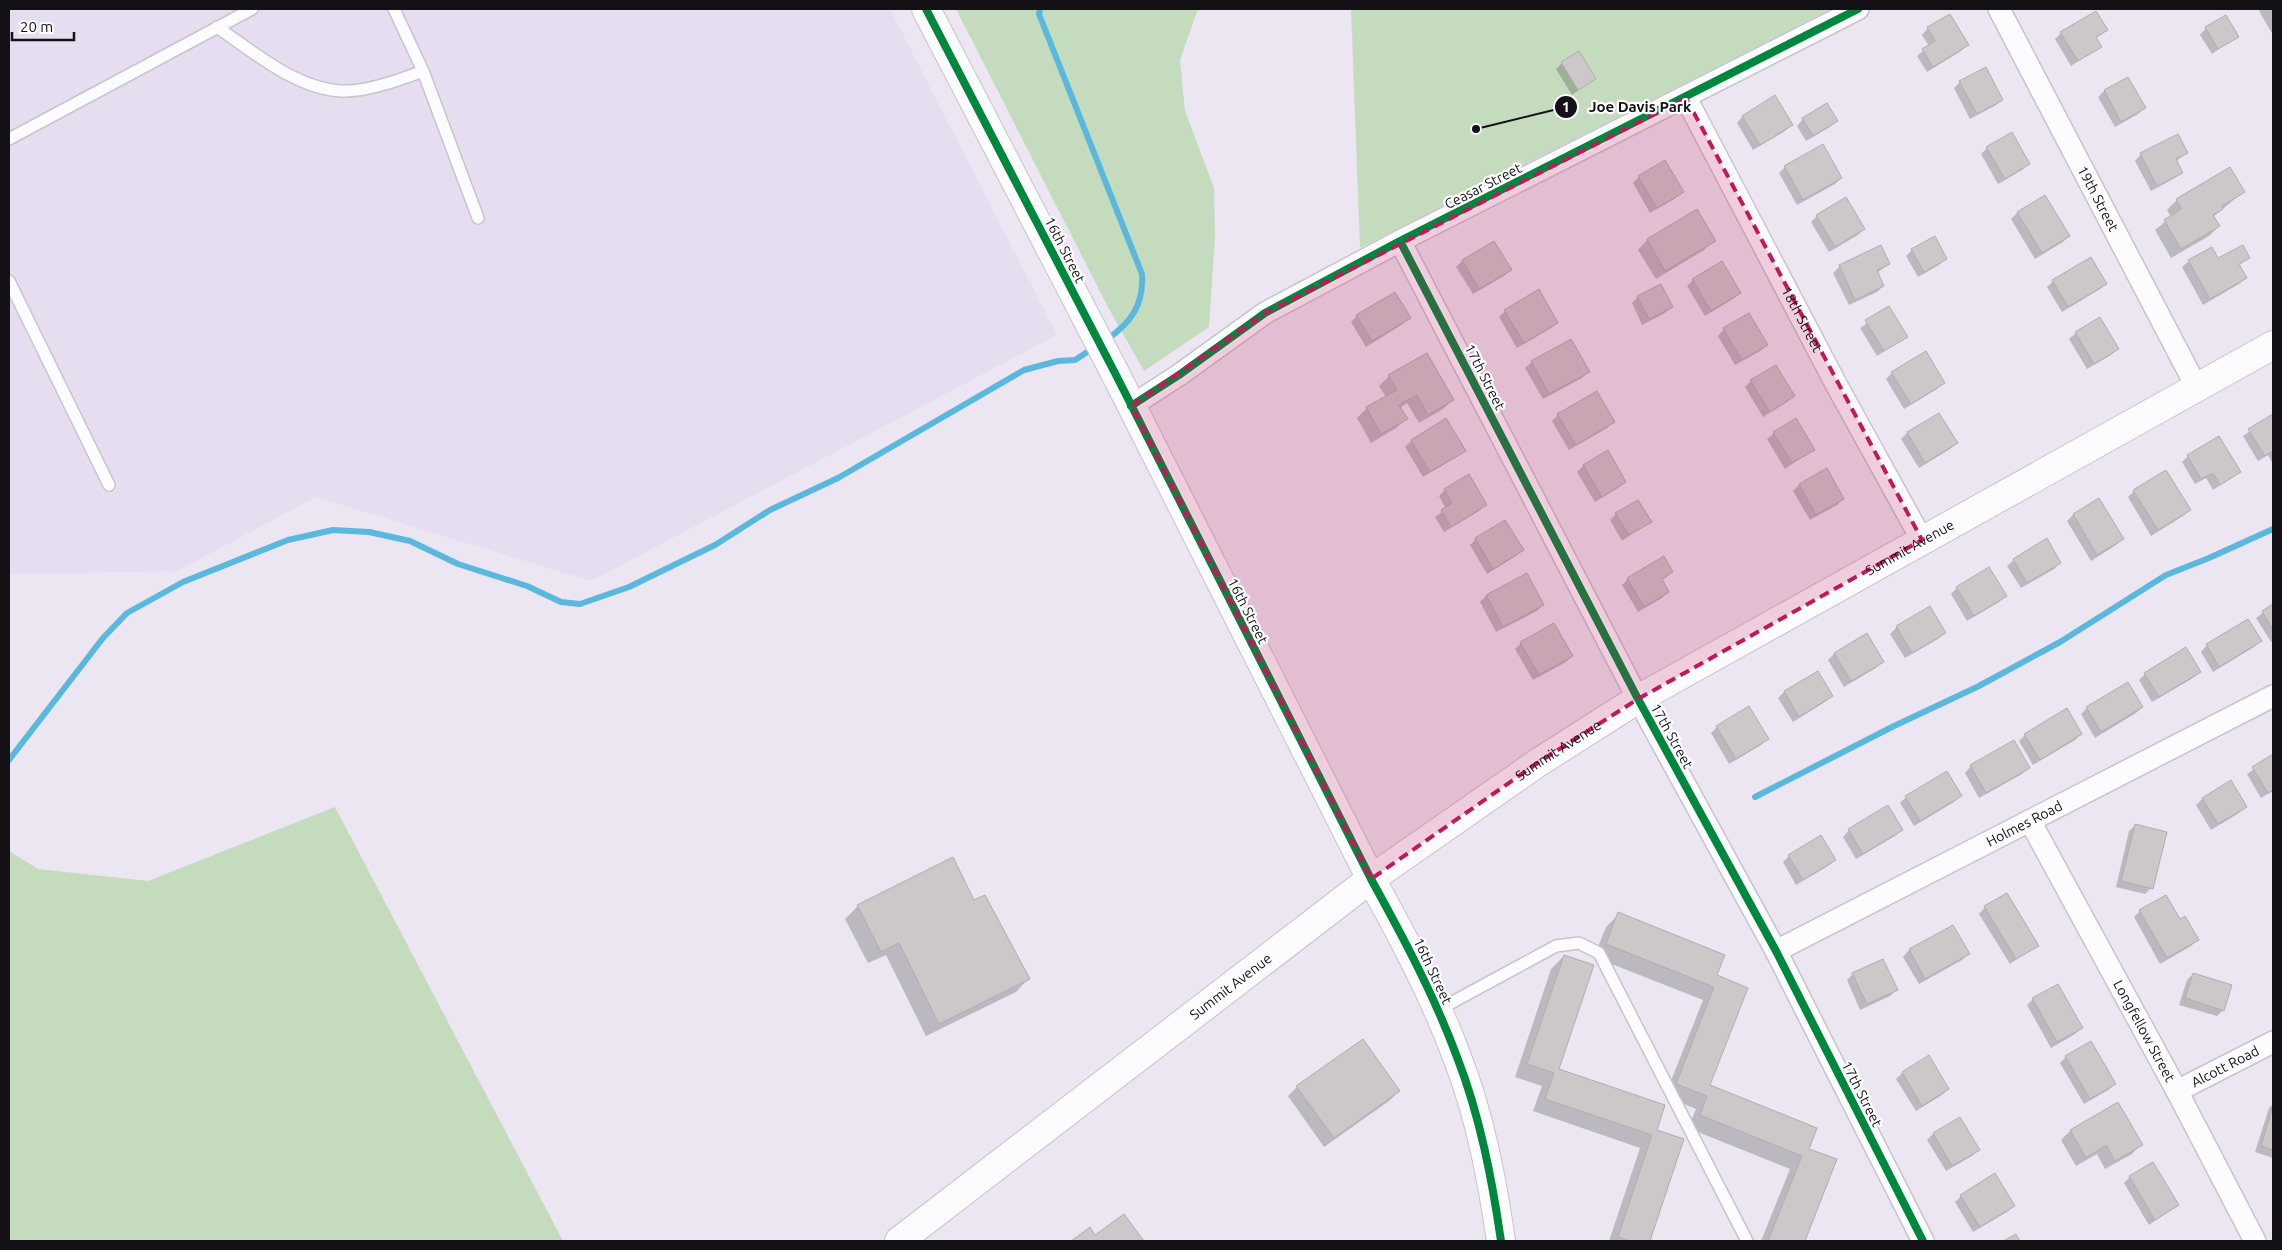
<svg xmlns="http://www.w3.org/2000/svg" width="2282" height="1250" font-family="Ubuntu,sans-serif">
<rect width="100%" height="100%" fill="#ebe6f1"/>
<!-- built -->
<path fill="#e6ddf0" d="M 9,9 L 890,9 L 1057,335 L 591,581 L 316,497 L 177,571 L 9,574 Z"/>
<!-- green -->
<path fill="#c4dbbd" d="M 956,9 L 1198,9 L 1180,60 L 1185,111 L 1214,188 L 1215,237 L 1209,327 L 1144,371 L 1109,309 Z
M 1351,9 L 1831,9 L 1360,248 Z
M 335,807 L 563,1241 L 9,1241 L 9,851 L 38,869 L 148,881 Z"/>
<!-- shadow -->
<path fill="#0003" d="M 2261,9 L 2273,9 L 2273,35 L 2259,11 Z
M 1928,28 L 1967,45 L 1961,51 L 1927,72 L 1917,56 L 1929,46 L 1922,35 Z
M 2206,28 L 2237,36 L 2212,54 L 2200,35 Z
M 2106,30 L 2095,39 L 2100,47 L 2071,66 L 2055,39 L 2061,33 Z
M 1562,63 L 1594,79 L 1572,95 L 1556,69 Z
M 2128,78 L 2144,108 L 2138,114 L 2115,127 L 2098,97 L 2104,91 Z
M 1960,82 L 2002,99 L 1996,105 L 1970,119 L 1954,88 Z
M 1743,116 L 1791,125 L 1785,131 L 1753,150 L 1737,123 Z
M 1803,119 L 1836,121 L 1830,127 L 1806,141 L 1797,126 Z
M 1987,148 L 2028,164 L 2022,170 L 1998,184 L 1981,154 Z
M 2187,153 L 2176,161 L 2181,172 L 2175,178 L 2151,191 L 2135,161 L 2141,154 Z
M 1785,167 L 1841,178 L 1835,184 L 1797,205 L 1779,173 Z
M 2230,169 L 2243,192 L 2213,217 L 2219,226 L 2209,236 L 2171,258 L 2155,230 L 2171,217 L 2167,210 L 2177,200 Z
M 1639,177 L 1682,191 L 1676,198 L 1650,213 L 1633,183 Z
M 2045,196 L 2069,236 L 2063,242 L 2035,259 L 2011,219 L 2017,213 Z
M 1696,211 L 1714,241 L 1704,250 L 1656,279 L 1638,250 L 1647,240 Z
M 1817,216 L 1864,229 L 1858,235 L 1829,252 L 1811,222 Z
M 1494,242 L 1510,270 L 1504,276 L 1473,294 L 1456,267 L 1462,261 Z
M 1880,247 L 1889,264 L 1877,273 L 1883,286 L 1877,292 L 1849,305 L 1833,273 L 1839,267 Z
M 2211,248 L 2218,260 L 2249,257 L 2238,266 L 2245,278 L 2239,284 L 2203,305 L 2182,267 L 2189,261 Z
M 1912,250 L 1945,259 L 1939,265 L 1918,277 L 1906,256 Z
M 1693,280 L 1739,293 L 1733,299 L 1705,316 L 1687,286 Z
M 2053,281 L 2106,283 L 2100,289 L 2062,312 L 2047,287 Z
M 1638,297 L 1671,307 L 1665,313 L 1642,325 L 1632,303 Z
M 1889,308 L 1906,337 L 1877,356 L 1860,328 Z
M 1505,311 L 1557,322 L 1551,328 L 1517,348 L 1499,317 Z
M 1749,314 L 1767,344 L 1760,351 L 1735,365 L 1718,336 L 1724,329 Z
M 1357,316 L 1409,318 L 1403,324 L 1366,347 L 1351,322 Z
M 2099,319 L 2117,349 L 2111,355 L 2087,369 L 2069,339 L 2076,333 Z
M 1532,362 L 1588,372 L 1582,378 L 1543,399 L 1525,368 Z
M 1892,373 L 1943,383 L 1937,389 L 1904,409 L 1886,379 Z
M 1389,376 L 1452,400 L 1443,409 L 1419,423 L 1407,403 L 1400,408 L 1406,419 L 1396,428 L 1371,443 L 1357,418 L 1367,408 L 1386,397 L 1379,386 Z
M 1751,381 L 1793,396 L 1787,402 L 1763,417 L 1745,387 Z
M 1939,414 L 1956,443 L 1950,449 L 1919,468 L 1901,439 L 1907,433 Z
M 1558,415 L 1613,422 L 1607,428 L 1569,450 L 1552,421 Z
M 2273,415 L 2273,464 L 2268,455 L 2258,461 L 2243,436 Z
M 1446,420 L 1464,450 L 1458,456 L 1423,477 L 1405,447 L 1411,441 Z
M 1774,433 L 1813,449 L 1785,469 L 1767,439 Z
M 1607,452 L 1625,482 L 1618,488 L 1595,502 L 1577,472 L 1583,466 Z
M 2188,456 L 2240,472 L 2213,490 L 2206,478 L 2195,484 L 2182,462 Z
M 1468,476 L 1485,505 L 1479,511 L 1444,532 L 1435,517 L 1446,509 L 1439,496 L 1445,490 Z
M 1799,485 L 1843,499 L 1837,505 L 1810,520 L 1793,491 Z
M 2134,491 L 2189,510 L 2183,516 L 2151,536 L 2128,497 Z
M 2099,500 L 2122,539 L 2116,545 L 2091,561 L 2067,521 L 2073,515 Z
M 1616,514 L 1650,521 L 1622,541 L 1610,520 Z
M 1476,539 L 1522,550 L 1516,556 L 1487,574 L 1470,545 Z
M 2014,560 L 2060,563 L 2054,569 L 2021,588 L 2007,566 Z
M 1672,572 L 1661,581 L 1668,592 L 1662,598 L 1638,612 L 1622,585 L 1628,579 Z
M 1526,575 L 1543,604 L 1537,611 L 1496,632 L 1480,602 L 1486,596 Z
M 1957,588 L 2005,596 L 1999,602 L 1967,621 L 1951,594 Z
M 2273,605 L 2273,640 L 2271,642 L 2256,618 Z
M 1929,608 L 1944,633 L 1938,639 L 1905,658 L 1890,634 L 1897,627 Z
M 2248,621 L 2260,641 L 2254,647 L 2213,672 L 2201,652 L 2207,645 Z
M 1866,635 L 1882,661 L 1876,668 L 1844,687 L 1828,660 L 1834,654 Z
M 1521,643 L 1572,656 L 1566,662 L 1533,680 L 1515,649 Z
M 2199,671 L 2193,678 L 2152,702 L 2139,680 L 2145,674 Z
M 1817,672 L 1831,696 L 1825,702 L 1793,722 L 1778,698 L 1784,692 Z
M 2142,707 L 2136,713 L 2095,738 L 2081,714 L 2087,708 Z
M 1717,727 L 1768,739 L 1761,745 L 1729,764 L 1711,733 Z
M 2081,734 L 2075,740 L 2033,765 L 2019,741 L 2025,735 Z
M 2013,742 L 2028,768 L 2022,774 L 1979,798 L 1965,773 L 1971,766 Z
M 2273,756 L 2273,791 L 2261,798 L 2247,774 Z
M 1960,796 L 1954,802 L 1914,826 L 1900,803 L 1906,797 Z
M 2202,799 L 2245,807 L 2239,813 L 2211,830 L 2196,805 Z
M 1887,807 L 1901,830 L 1895,836 L 1856,859 L 1843,837 L 1849,830 Z
M 2136,825 L 2151,888 L 2145,894 L 2116,887 L 2129,831 Z
M 1789,856 L 1835,860 L 1828,866 L 1796,885 L 1783,862 Z
M 973,902 L 1028,979 L 1016,992 L 926,1036 L 886,955 L 868,963 L 845,919 L 858,906 Z
M 1985,907 L 2037,945 L 2010,964 L 1979,914 Z
M 2140,911 L 2197,940 L 2191,946 L 2160,964 L 2134,917 Z
M 1619,914 L 1716,976 L 1708,1086 L 1807,1149 L 1835,1160 L 1803,1241 L 1761,1241 L 1790,1169 L 1688,1128 L 1696,1109 L 1665,1096 L 1703,1000 L 1594,957 L 1606,927 Z
M 1952,926 L 1968,954 L 1962,960 L 1919,984 L 1903,957 L 1909,950 Z
M 1564,956 L 1558,1070 L 1655,1130 L 1683,1140 L 1648,1241 L 1609,1241 L 1640,1148 L 1533,1111 L 1542,1086 L 1515,1077 L 1551,969 Z
M 1853,974 L 1896,990 L 1890,996 L 1860,1010 L 1847,980 Z
M 2193,974 L 2223,1010 L 2217,1016 L 2179,1005 L 2187,980 Z
M 2033,999 L 2081,1028 L 2075,1034 L 2051,1048 L 2027,1005 Z
M 2066,1057 L 2115,1084 L 2108,1090 L 2084,1104 L 2060,1063 Z
M 1902,1073 L 1948,1089 L 1942,1095 L 1916,1111 L 1896,1079 Z
M 1297,1087 L 1399,1091 L 1389,1101 L 1324,1147 L 1288,1096 Z
M 2118,1103 L 2141,1144 L 2132,1154 L 2105,1169 L 2097,1154 L 2076,1166 L 2061,1140 L 2070,1131 Z
M 2273,1104 L 2273,1158 L 2255,1152 L 2269,1108 Z
M 1960,1118 L 1978,1150 L 1972,1156 L 1946,1171 L 1927,1140 L 1933,1134 Z
M 2130,1177 L 2178,1205 L 2149,1225 L 2124,1183 Z
M 1961,1196 L 2014,1206 L 2007,1212 L 1973,1232 L 1955,1202 Z
M 1123,1216 L 1142,1241 L 1073,1241 L 1090,1229 L 1095,1236 Z"/>
<g fill="none" stroke-linecap="round" stroke-linejoin="round">
<!-- stream -->
<path stroke="#5ab7dd" stroke-width="6" d="M 1040,9 L 1039,14 L 1142,274 C 1144,305 1131,323 1106,340
M 9,760 L 103,638 L 127,613 L 183,582 L 288,540 L 333,530 L 369,532 L 410,541 L 458,564 L 527,586 L 561,602 L 580,604 L 629,587 L 715,545 L 770,510 L 838,478 L 1024,370 L 1058,361 L 1075,360 L 1095,347
M 1755,797 L 1894,726 L 1977,687 L 2060,642 L 2166,575 L 2209,558 L 2273,529"/>
</g>
<!-- building -->
<path fill="#cec7ca" stroke="#b2acaf" d="M 2096,11 L 2108,30 L 2096,37 L 2102,47 L 2078,61 L 2060,32 Z
M 1950,14 L 1969,45 L 1933,67 L 1922,49 L 1935,41 L 1927,27 Z
M 2226,15 L 2239,37 L 2218,49 L 2205,27 Z
M 1579,51 L 1596,79 L 1578,90 L 1561,62 Z
M 1986,67 L 2003,100 L 1977,114 L 1959,81 Z
M 2128,77 L 2146,108 L 2121,122 L 2104,90 Z
M 1775,95 L 1793,125 L 1760,145 L 1742,116 Z
M 1827,103 L 1838,121 L 1813,136 L 1802,118 Z
M 2012,132 L 2030,164 L 2005,179 L 1986,147 Z
M 2178,134 L 2188,153 L 2176,159 L 2183,173 L 2157,186 L 2140,153 Z
M 1823,144 L 1842,178 L 1803,200 L 1784,166 Z
M 1665,160 L 1684,192 L 1657,208 L 1638,176 Z
M 2230,167 L 2245,192 L 2222,206 L 2223,209 L 2213,215 L 2220,226 L 2181,249 L 2164,220 L 2181,209 L 2176,199 Z
M 2045,195 L 2070,236 L 2042,253 L 2017,212 Z
M 1846,197 L 1865,229 L 1835,247 L 1816,215 Z
M 1697,209 L 1716,241 L 1665,271 L 1647,239 Z
M 1935,236 L 1947,259 L 1924,272 L 1911,249 Z
M 1494,241 L 1512,270 L 1479,289 L 1462,260 Z
M 1881,245 L 1890,264 L 1877,270 L 1884,286 L 1855,300 L 1839,265 Z
M 2243,245 L 2250,258 L 2239,264 L 2247,278 L 2210,299 L 2188,260 L 2212,247 L 2218,258 Z
M 2091,257 L 2107,284 L 2068,307 L 2052,280 Z
M 1722,261 L 1741,293 L 1711,311 L 1692,279 Z
M 1661,284 L 1673,307 L 1649,319 L 1637,296 Z
M 1539,289 L 1558,323 L 1524,343 L 1504,310 Z
M 1395,292 L 1411,318 L 1372,341 L 1356,315 Z
M 1889,306 L 1908,337 L 1884,351 L 1865,320 Z
M 1749,313 L 1768,345 L 1742,360 L 1723,328 Z
M 2100,317 L 2119,349 L 2094,364 L 2075,332 Z
M 1571,339 L 1590,372 L 1549,394 L 1531,361 Z
M 1926,351 L 1945,383 L 1911,404 L 1891,372 Z
M 1427,353 L 1454,400 L 1428,415 L 1417,395 L 1399,405 L 1408,419 L 1381,434 L 1366,407 L 1397,390 L 1388,375 Z
M 1776,365 L 1795,396 L 1770,412 L 1750,380 Z
M 1597,391 L 1615,422 L 1576,445 L 1557,414 Z
M 1939,413 L 1958,443 L 1925,463 L 1907,432 Z
M 2273,414 L 2273,451 L 2265,456 L 2248,429 Z
M 1446,418 L 1466,451 L 1430,472 L 1411,440 Z
M 1796,418 L 1815,450 L 1792,463 L 1773,432 Z
M 2219,436 L 2241,472 L 2220,485 L 2213,473 L 2201,479 L 2187,455 Z
M 1608,450 L 1626,482 L 1602,497 L 1583,465 Z
M 1827,468 L 1844,499 L 1816,515 L 1799,484 Z
M 2166,470 L 2191,510 L 2158,530 L 2133,490 Z
M 1469,474 L 1487,505 L 1451,527 L 1441,510 L 1452,503 L 1444,489 Z
M 2099,498 L 2124,539 L 2097,555 L 2073,514 Z
M 1638,500 L 1652,522 L 1629,535 L 1615,513 Z
M 1505,520 L 1524,550 L 1493,569 L 1475,538 Z
M 2047,538 L 2061,563 L 2027,583 L 2013,559 Z
M 1664,556 L 1673,572 L 1662,579 L 1669,592 L 1644,607 L 1627,578 Z
M 1989,567 L 2007,596 L 1974,616 L 1956,587 Z
M 1527,573 L 1544,605 L 1503,627 L 1486,595 Z
M 2273,604 L 2273,630 L 2262,611 Z
M 1930,606 L 1946,633 L 1912,653 L 1896,626 Z
M 2248,619 L 2262,641 L 2219,667 L 2206,644 Z
M 1554,623 L 1573,656 L 1539,675 L 1520,642 Z
M 1867,633 L 1884,662 L 1851,681 L 1834,653 Z
M 2186,647 L 2201,672 L 2159,697 L 2144,673 Z
M 1818,671 L 1833,696 L 1799,717 L 1784,691 Z
M 2128,682 L 2143,707 L 2101,732 L 2086,707 Z
M 1749,706 L 1769,739 L 1736,759 L 1716,726 Z
M 2067,708 L 2082,734 L 2040,760 L 2024,734 Z
M 2014,740 L 2030,768 L 1986,793 L 1970,765 Z
M 2273,754 L 2273,790 L 2268,793 L 2252,767 Z
M 1947,771 L 1962,796 L 1920,821 L 1905,796 Z
M 2231,780 L 2247,807 L 2218,824 L 2202,798 Z
M 1888,805 L 1903,830 L 1863,854 L 1848,829 Z
M 2135,824 L 2167,832 L 2153,889 L 2121,881 Z
M 1821,835 L 1836,860 L 1803,880 L 1788,855 Z
M 953,857 L 974,900 L 985,895 L 1030,979 L 939,1024 L 899,943 L 881,952 L 857,905 Z
M 2007,893 L 2039,946 L 2016,959 L 1984,906 Z
M 2166,895 L 2180,919 L 2185,916 L 2199,940 L 2167,958 L 2139,910 Z
M 1618,912 L 1725,955 L 1717,975 L 1748,988 L 1710,1085 L 1817,1128 L 1809,1149 L 1837,1159 L 1805,1241 L 1768,1241 L 1802,1156 L 1700,1115 L 1707,1096 L 1676,1084 L 1714,987 L 1606,944 Z
M 1953,925 L 1970,954 L 1925,979 L 1909,949 Z
M 1564,955 L 1594,965 L 1559,1069 L 1665,1105 L 1657,1130 L 1684,1139 L 1650,1241 L 1652,1241 L 1630,1241 L 1618,1237 L 1652,1135 L 1545,1099 L 1554,1073 L 1527,1064 Z
M 1883,959 L 1898,990 L 1867,1004 L 1852,973 Z
M 2193,973 L 2232,985 L 2224,1011 L 2185,998 Z
M 2058,984 L 2083,1028 L 2057,1042 L 2032,998 Z
M 1363,1039 L 1400,1091 L 1334,1138 L 1296,1086 Z
M 2091,1041 L 2116,1084 L 2090,1099 L 2065,1056 Z
M 1929,1055 L 1949,1089 L 1922,1106 L 1902,1072 Z
M 2118,1102 L 2143,1145 L 2115,1161 L 2106,1145 L 2086,1158 L 2070,1130 Z
M 2273,1106 L 2273,1150 L 2261,1146 Z
M 1960,1117 L 1980,1150 L 1952,1166 L 1933,1133 Z
M 2153,1162 L 2179,1205 L 2155,1220 L 2129,1176 Z
M 1995,1173 L 2015,1206 L 1980,1227 L 1960,1195 Z
M 1124,1214 L 1144,1241 L 1071,1241 L 1090,1227 L 1095,1235 Z
M 2016,1234 L 2020,1241 L 2003,1241 Z"/>
<g fill="none" stroke-linecap="round" stroke-linejoin="round">
<defs>
<path id="lane" d="M 217,27 C 253,52 297,89 342,91 C 366,92 400,80 423,71 L 394,9
M 423,71 L 478,218
M 9,139 L 252,9
M 9,281 L 109,485
M 1438,1010 L 1556,946 L 1579,943 L 1599,953 L 1747,1241"/>
<g id="street">
<path id="s1" d="M 1999,9 L 2197,388"/>
<path id="s2" d="M 1686,98 L 1836,384 L 1922,540"/>
<path d="M 1400,241 L 1638,699 L 1776,951 L 1923,1241"/>
<path d="M 1131,406 L 1179,375 L 1265,313 L 1400,241 L 1858,9"/>
<path id="s3" d="M 2030,821 L 2177,1091 L 2255,1241"/>
<path id="s4" d="M 1776,951 L 2273,696"/>
<path id="s5" d="M 2177,1091 L 2273,1042"/>
</g>
<g id="secondary">
<path d="M 926,9 L 1116,375 L 1371,879 C 1403,937 1434,995 1457,1057 C 1480,1116 1492,1179 1501,1241"/>
<path id="s6" d="M 899,1241 L 1368,881 L 1539,762 L 1638,699 L 2273,345"/>
</g>
</defs>
<!-- lane casing -->
<use href="#lane" stroke="#c7c4cc" stroke-width="14"/>
<!-- street casing -->
<use href="#street" stroke="#c7c4cc" stroke-width="24"/>
<!-- secondary casing -->
<use href="#secondary" stroke="#c7c4cc" stroke-width="30"/>
<!-- lane -->
<use href="#lane" stroke="#fcfbfd" stroke-width="11"/>
<!-- street -->
<use href="#street" stroke="#fcfbfd" stroke-width="21"/>
<!-- secondary -->
<use href="#secondary" stroke="#fcfbfd" stroke-width="28"/>
<defs>
<path id="cycleway" d="M 926,9 L 1116,375 L 1371,879 C 1403,937 1434,995 1457,1057 C 1480,1116 1492,1179 1501,1241
M 1400,241 L 1638,699 L 1776,951 L 1923,1241
M 1131,406 L 1179,375 L 1265,313 L 1400,241 L 1858,9"/>
</defs>
<!-- cycleway casing -->
<use href="#cycleway" stroke="#fff" stroke-width="11"/>
<!-- cycleway -->
<use href="#cycleway" stroke="#00873e" stroke-width="8"/>
</g>
<!-- marked area -->
<path fill="#c2185b" fill-opacity="0.2" stroke="#c2185b" stroke-width="4" stroke-dasharray="10 6" stroke-linejoin="round" d="M 1686,98 L 1922,540 L 1638,699 L 1539,762 L 1371,879 L 1131,406 L 1265,313 Z"/>
<g text-anchor="middle" stroke-width="4.5" stroke-linejoin="round" paint-order="stroke">
<!-- street labels -->
<g font-size="14" fill="#131016" stroke="#fff">
<text transform="translate(1483 186) rotate(-27)" y="5">Ceasar Street</text>
<text dy="5" stroke="none"><textPath href="#s1" startOffset="214">19th Street</textPath></text>
<text transform="translate(1065 250) rotate(63)" y="5">16th Street</text>
<text dy="5" stroke="none"><textPath href="#s2" startOffset="250">18th Street</textPath></text>
<text transform="translate(1485 377) rotate(63)" y="5">17th Street</text>
<text dy="5" stroke="none"><textPath href="#s6" startOffset="1228">Summit Avenue</textPath></text>
<text transform="translate(1248 611) rotate(63)" y="5">16th Street</text>
<text transform="translate(1672 736) rotate(61)" y="5">17th Street</text>
<text dy="5" stroke="none"><textPath href="#s6" startOffset="822">Summit Avenue</textPath></text>
<text dy="5" stroke="none"><textPath href="#s4" startOffset="279">Holmes Road</textPath></text>
<text transform="translate(1433 971) rotate(65)" y="5">16th Street</text>
<text dy="5" stroke="none"><textPath href="#s6" startOffset="418">Summit Avenue</textPath></text>
<text dy="5" stroke="none"><textPath href="#s3" startOffset="239">Longfellow Street</textPath></text>
<text dy="5" stroke="none"><textPath href="#s5" startOffset="54">Alcott Road</textPath></text>
<text transform="translate(1862 1094) rotate(63)" y="5">17th Street</text>
</g>
</g>
<!-- callouts -->
<path fill="none" stroke="#131016" stroke-width="2" d="M1476 129L1566 107"/>
<g fill="#131016" stroke="#fff" stroke-width="2">
<circle cx="1476" cy="129" r="5"/>
<circle cx="1566" cy="107" r="12"/>
</g>
<g font-size="15" text-anchor="middle" font-weight="bold" fill="#fff">
<text x="1566" y="112">1</text>
</g>
<g font-size="15" text-anchor="middle" font-weight="bold" fill="#131016" stroke="#fff" stroke-width="4.5" stroke-linejoin="round" paint-order="stroke">
<text x="1640" y="112">Joe Davis Park</text>
</g>
<!-- border -->
<rect width="2282" height="1250" fill="none" stroke="#131016" stroke-width="20"/>
<!-- scale -->
<path d="M12 32v8h62v-8" fill="none" stroke="#131016" stroke-width="2.5"/>
<text x="20" y="32" font-size="15" fill="#131016" stroke="#ffffff" stroke-width="4" paint-order="stroke">20 m</text>
</svg>
